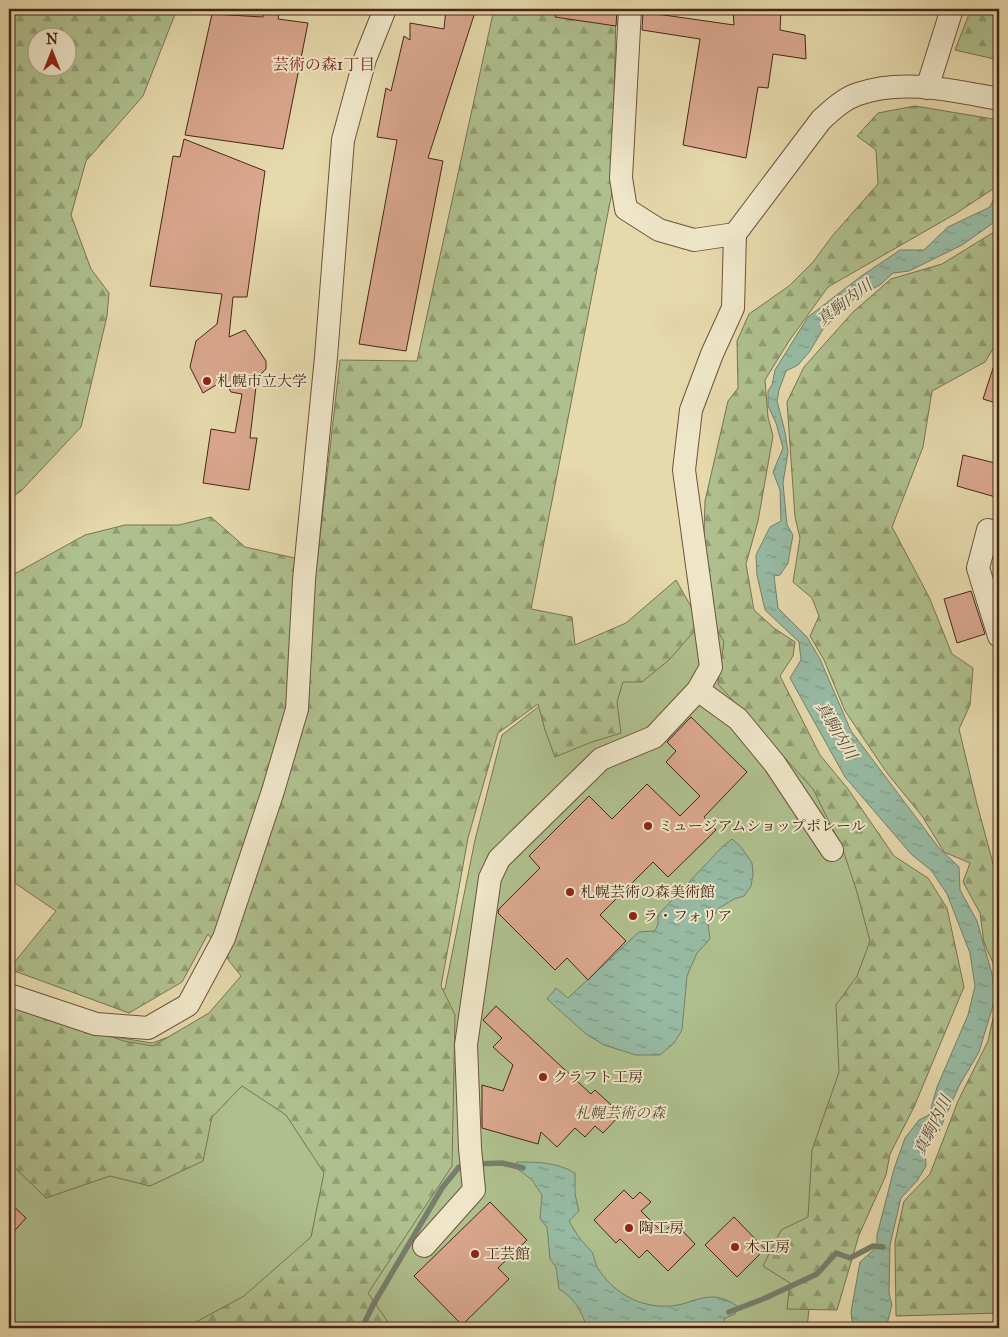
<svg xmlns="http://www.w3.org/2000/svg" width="1008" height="1337" font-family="'IM FELL Great Primer','Noto Serif JP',serif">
<defs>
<pattern id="forest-firs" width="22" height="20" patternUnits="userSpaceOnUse" patternTransform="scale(1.25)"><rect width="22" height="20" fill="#afc08e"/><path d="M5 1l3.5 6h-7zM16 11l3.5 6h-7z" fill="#909c73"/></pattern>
<pattern id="water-ripples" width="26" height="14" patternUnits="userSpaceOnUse" patternTransform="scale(1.25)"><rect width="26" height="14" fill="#97bba4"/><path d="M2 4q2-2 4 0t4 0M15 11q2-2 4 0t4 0" fill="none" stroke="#7d9885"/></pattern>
</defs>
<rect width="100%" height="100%" fill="#e6d9ac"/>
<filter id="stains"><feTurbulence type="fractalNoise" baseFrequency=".004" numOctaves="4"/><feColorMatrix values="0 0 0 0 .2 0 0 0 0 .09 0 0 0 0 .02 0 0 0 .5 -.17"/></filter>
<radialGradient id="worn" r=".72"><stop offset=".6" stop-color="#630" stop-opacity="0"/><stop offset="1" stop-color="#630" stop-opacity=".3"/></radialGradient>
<!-- green -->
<path fill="#afc08e" stroke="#7a7353" d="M 724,609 L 787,729 L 880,835 L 891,946 L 822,1189 L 807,1328 L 9,1328 L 9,1009 L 109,1036 L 152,1043 L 215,1020 L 445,989 L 475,840 L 502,735 L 543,703 Z"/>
<!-- forest -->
<path fill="url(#forest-firs)" stroke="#7a7353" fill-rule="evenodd" d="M 9,9 L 177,9 L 143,96 L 86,161 L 71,215 L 91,269 L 109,293 L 107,316 L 81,427 L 21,491 L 9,499 ZM 38,38 L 68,38 L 68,68 L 38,68 Z
M 494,9 L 616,9 L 612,192 L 531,609 L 572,617 L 575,645 L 626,623 L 676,580 L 697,617 L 697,628 L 669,660 L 642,682 L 623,682 L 617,702 L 621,733 L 589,743 L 555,757 L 545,730 L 538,704 L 498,733 L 468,838 L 456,904 L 441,986 L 455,1015 L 452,1166 L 368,1293 L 392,1328 L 185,1328 L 244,1296 L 311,1237 L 324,1173 L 286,1115 L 242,1086 L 212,1117 L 203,1161 L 150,1186 L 110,1176 L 46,1198 L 9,1162 L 9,1004 L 124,1041 L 153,1046 L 209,1013 L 241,976 L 208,934 L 182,982 L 129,1013 L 9,969 L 56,911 L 9,879 L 9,577 L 85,535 L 125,525 L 179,525 L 211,517 L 245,547 L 317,563 L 340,360 L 417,361 Z
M 971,9 L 999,9 L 999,60 L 955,50 Z
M 915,106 L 999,120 L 999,185 L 955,214 L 828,287 L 789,341 L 765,380 L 768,417 L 773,436 L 758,521 L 746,564 L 754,610 L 774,628 L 795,642 L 793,656 L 780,676 L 820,755 L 848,789 L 894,856 L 928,878 L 947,908 L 964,987 L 914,1107 L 890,1154 L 886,1175 L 859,1235 L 837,1310 L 787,1309 L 790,1283 L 763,1266 L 781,1230 L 808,1217 L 812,1150 L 839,1072 L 836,1005 L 857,976 L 870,941 L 857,892 L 843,850 L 813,789 L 718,684 L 724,642 L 712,621 L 703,567 L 705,501 L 728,401 L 738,388 L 737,341 L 749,314 L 789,286 L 813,262 L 833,235 L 878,184 L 876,150 L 857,136 L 878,113 Z
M 999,227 L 999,339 L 985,362 L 932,391 L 923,447 L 892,527 L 929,597 L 952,654 L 973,668 L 970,705 L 959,729 L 977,804 L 999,886 L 999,976 L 984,943 L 980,913 L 963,882 L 970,863 L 944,852 L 922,816 L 887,773 L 845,711 L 824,660 L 810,636 L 819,616 L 812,598 L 793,582 L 800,538 L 795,517 L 787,402 L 804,367 L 853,312 L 891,279 L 942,264 L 994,232 Z
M 999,991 L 999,1313 L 896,1316 L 895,1242 L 904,1201 L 930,1174 L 958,1101 L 988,1041 Z"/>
<!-- water -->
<path fill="url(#water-ripples)" stroke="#777f6c" d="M 999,195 L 999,216 L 996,221 L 962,245 L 909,271 L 893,273 L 880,285 L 856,297 L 823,329 L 810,351 L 798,365 L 786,371 L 779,390 L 777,401 L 785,432 L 788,452 L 783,483 L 787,525 L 793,535 L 788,563 L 780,575 L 774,576 L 778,608 L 807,637 L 820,659 L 851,731 L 939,848 L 959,867 L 960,890 L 977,921 L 992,974 L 995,999 L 979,1052 L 959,1086 L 939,1131 L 925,1147 L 926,1166 L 917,1181 L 901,1198 L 890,1245 L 889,1293 L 892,1305 L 886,1328 L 853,1328 L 851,1312 L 860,1262 L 877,1247 L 877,1235 L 894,1169 L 905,1138 L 919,1120 L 929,1115 L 937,1087 L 968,1015 L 975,986 L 970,953 L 947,894 L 931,870 L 912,855 L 845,777 L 790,678 L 801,660 L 799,642 L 765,610 L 757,575 L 756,555 L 770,527 L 781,521 L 780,490 L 773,472 L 783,448 L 776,423 L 768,406 L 768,391 L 772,385 L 775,370 L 808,317 L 860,277 L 900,250 L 924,250 L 948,227 L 990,207 L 994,198 Z
M 732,839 L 741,847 L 752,863 L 753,874 L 751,886 L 744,896 L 734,899 L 719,908 L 708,924 L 710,939 L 697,953 L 687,976 L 682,1030 L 674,1043 L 660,1055 L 636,1055 L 604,1045 L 586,1034 L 547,999 L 556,988 L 568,998 L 639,932 L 655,931 L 658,924 L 658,915 L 723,846 Z
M 517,1162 C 538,1162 556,1162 575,1173 L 575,1194 L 579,1211 L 569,1221 C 573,1228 577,1235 582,1241 C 585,1245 589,1248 592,1252 C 595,1258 595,1265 599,1270 C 618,1299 653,1313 686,1303 C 706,1296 718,1293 737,1306 L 735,1314 L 725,1318 L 722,1328 L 587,1328 C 582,1312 574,1297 559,1289 L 556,1267 L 550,1259 L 547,1227 L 540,1219 L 542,1195 L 532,1180 L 515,1167 Z"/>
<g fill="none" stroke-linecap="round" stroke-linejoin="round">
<!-- stream -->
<path stroke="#777f6c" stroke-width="5.5" d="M 475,1164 L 502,1163 L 523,1168
M 729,1312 L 763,1299 L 817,1274 L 836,1253 L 850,1258 L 873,1246 L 883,1247
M 362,1328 L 373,1305 L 442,1188 L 459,1167 L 466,1166"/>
</g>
<!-- building -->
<path fill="#daa78e" stroke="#462618" d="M 264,9 L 280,9 L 278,19 L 308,23 L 283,149 L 185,135 L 212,14 L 263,17 Z
M 446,9 L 476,9 L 428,158 L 443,161 L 406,351 L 359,344 L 397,140 L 377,137 L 386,88 L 391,91 L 404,36 L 410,40 L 410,23 L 444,29 Z
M 556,9 L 617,9 L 616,26 L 555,17 Z
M 733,9 L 781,9 L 780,30 L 805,35 L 806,59 L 773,54 L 768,88 L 758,87 L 746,158 L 683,145 L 700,39 L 642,30 L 643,12 L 734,25 Z
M 184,139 L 265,171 L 247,297 L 233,297 L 229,337 L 245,330 L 266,361 L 266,369 L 257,378 L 250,438 L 257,438 L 249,490 L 203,483 L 211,429 L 235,433 L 242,394 L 231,392 L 224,380 L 203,393 L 190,367 L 196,341 L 217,324 L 222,294 L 150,286 L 173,156 L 180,157 Z
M 996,359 L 999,360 L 999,404 L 983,399 Z
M 963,455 L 999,464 L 999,498 L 957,486 Z
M 971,591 L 985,634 L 957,643 L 944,599 Z
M 691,717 L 747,772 L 704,817 L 716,830 L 668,877 L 653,862 L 600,915 L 626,941 L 588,980 L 567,958 L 555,970 L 498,913 L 499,909 L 540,868 L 529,856 L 589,796 L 612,819 L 647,784 L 680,816 L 700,796 L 666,762 L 676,751 L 667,742 Z
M 496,1006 L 591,1094 L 595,1090 L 621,1114 L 603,1133 L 595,1126 L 585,1137 L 575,1128 L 557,1147 L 541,1132 L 538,1144 L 482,1128 L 482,1085 L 503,1091 L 513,1065 L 493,1047 L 502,1038 L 483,1020 Z
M 624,1190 L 633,1199 L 640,1192 L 651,1202 L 641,1211 L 663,1233 L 674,1222 L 695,1244 L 668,1271 L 647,1250 L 639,1258 L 620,1239 L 616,1243 L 594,1220 Z
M 9,1202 L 26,1218 L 9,1237 Z
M 490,1202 L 527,1240 L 498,1268 L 509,1279 L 462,1325 L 414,1276 Z
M 734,1217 L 765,1249 L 737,1277 L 705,1245 Z"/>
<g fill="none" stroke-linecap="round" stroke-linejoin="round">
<defs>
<path id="minor" d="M 630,9 L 621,178 L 626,209 L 659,230 L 694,240 L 735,234 L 821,120 C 832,110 843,99 858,94 C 903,78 954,91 999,99
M 927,88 L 952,9
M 999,533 L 988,530 L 978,568 L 999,636
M 698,690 L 738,719 L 775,764 L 832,850
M 9,995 L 96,1024 L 148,1028 L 188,1005 L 224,938 L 273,791 L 297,709 L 304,580 L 326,357 L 343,140 L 365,59 L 385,9
M 424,1246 L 474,1190 L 470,1148 L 466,1045 L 490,878 L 499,859 L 601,759 L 654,737 L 698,690 L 711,667 L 684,470 L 691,410 L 712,354 L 733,308 L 735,234"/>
</defs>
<!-- minor casing -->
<use href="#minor" stroke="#6e533d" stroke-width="24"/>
<!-- minor -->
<use href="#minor" stroke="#efe6c9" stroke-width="22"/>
</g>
<!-- markers -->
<g fill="#8f2418" stroke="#efe6c9" stroke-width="2">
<circle cx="207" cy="381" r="5"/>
<circle cx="648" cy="826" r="5"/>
<circle cx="570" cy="892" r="5"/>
<circle cx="633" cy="916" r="5"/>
<circle cx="543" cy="1077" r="5"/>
<circle cx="629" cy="1228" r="5"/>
<circle cx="735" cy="1247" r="5"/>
<circle cx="475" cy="1254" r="5"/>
</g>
<g text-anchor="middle" stroke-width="4" stroke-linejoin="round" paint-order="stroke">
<!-- poi labels -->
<g font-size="15" fill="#462618" stroke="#efe6c9" text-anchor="start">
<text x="217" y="386">札幌市立大学</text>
<text x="658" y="831">ミュージアムショップポレール</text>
<text x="580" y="897">札幌芸術の森美術館</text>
<text x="643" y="921">ラ・フォリア</text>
<text x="553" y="1082">クラフト工房</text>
<text x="639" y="1233">陶工房</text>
<text x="745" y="1252">木工房</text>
<text x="485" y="1259">工芸館</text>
</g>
<!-- park labels -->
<g font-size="15" font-style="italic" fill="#604c36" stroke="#efe6c9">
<text x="620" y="1118">札幌芸術の森</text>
</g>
<!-- neighbourhood labels -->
<g font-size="16" fill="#7a1f14" stroke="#efe6c9">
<text x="324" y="70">芸術の森1丁目</text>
</g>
<!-- water labels -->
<g font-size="16" font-style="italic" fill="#5a4b3b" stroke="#efe6c9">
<text transform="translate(844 302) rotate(-37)" y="6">真駒内川</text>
<text transform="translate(837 730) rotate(59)" y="6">真駒内川</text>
<text transform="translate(932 1125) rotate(-64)" y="6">真駒内川</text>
</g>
</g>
<!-- margin -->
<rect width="1008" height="1337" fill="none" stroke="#e6d9ac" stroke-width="30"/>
<rect x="10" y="10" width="988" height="1317" fill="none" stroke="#462618" stroke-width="2.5"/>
<rect x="15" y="15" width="978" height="1307" fill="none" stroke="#462618"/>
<!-- north arrow -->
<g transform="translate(52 52)"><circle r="24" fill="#efe6c9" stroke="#ab9982"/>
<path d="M0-4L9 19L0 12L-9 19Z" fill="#8f2418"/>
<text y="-8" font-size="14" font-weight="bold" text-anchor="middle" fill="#462618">N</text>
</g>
<rect width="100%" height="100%" filter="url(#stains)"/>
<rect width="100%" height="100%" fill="url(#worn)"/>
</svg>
